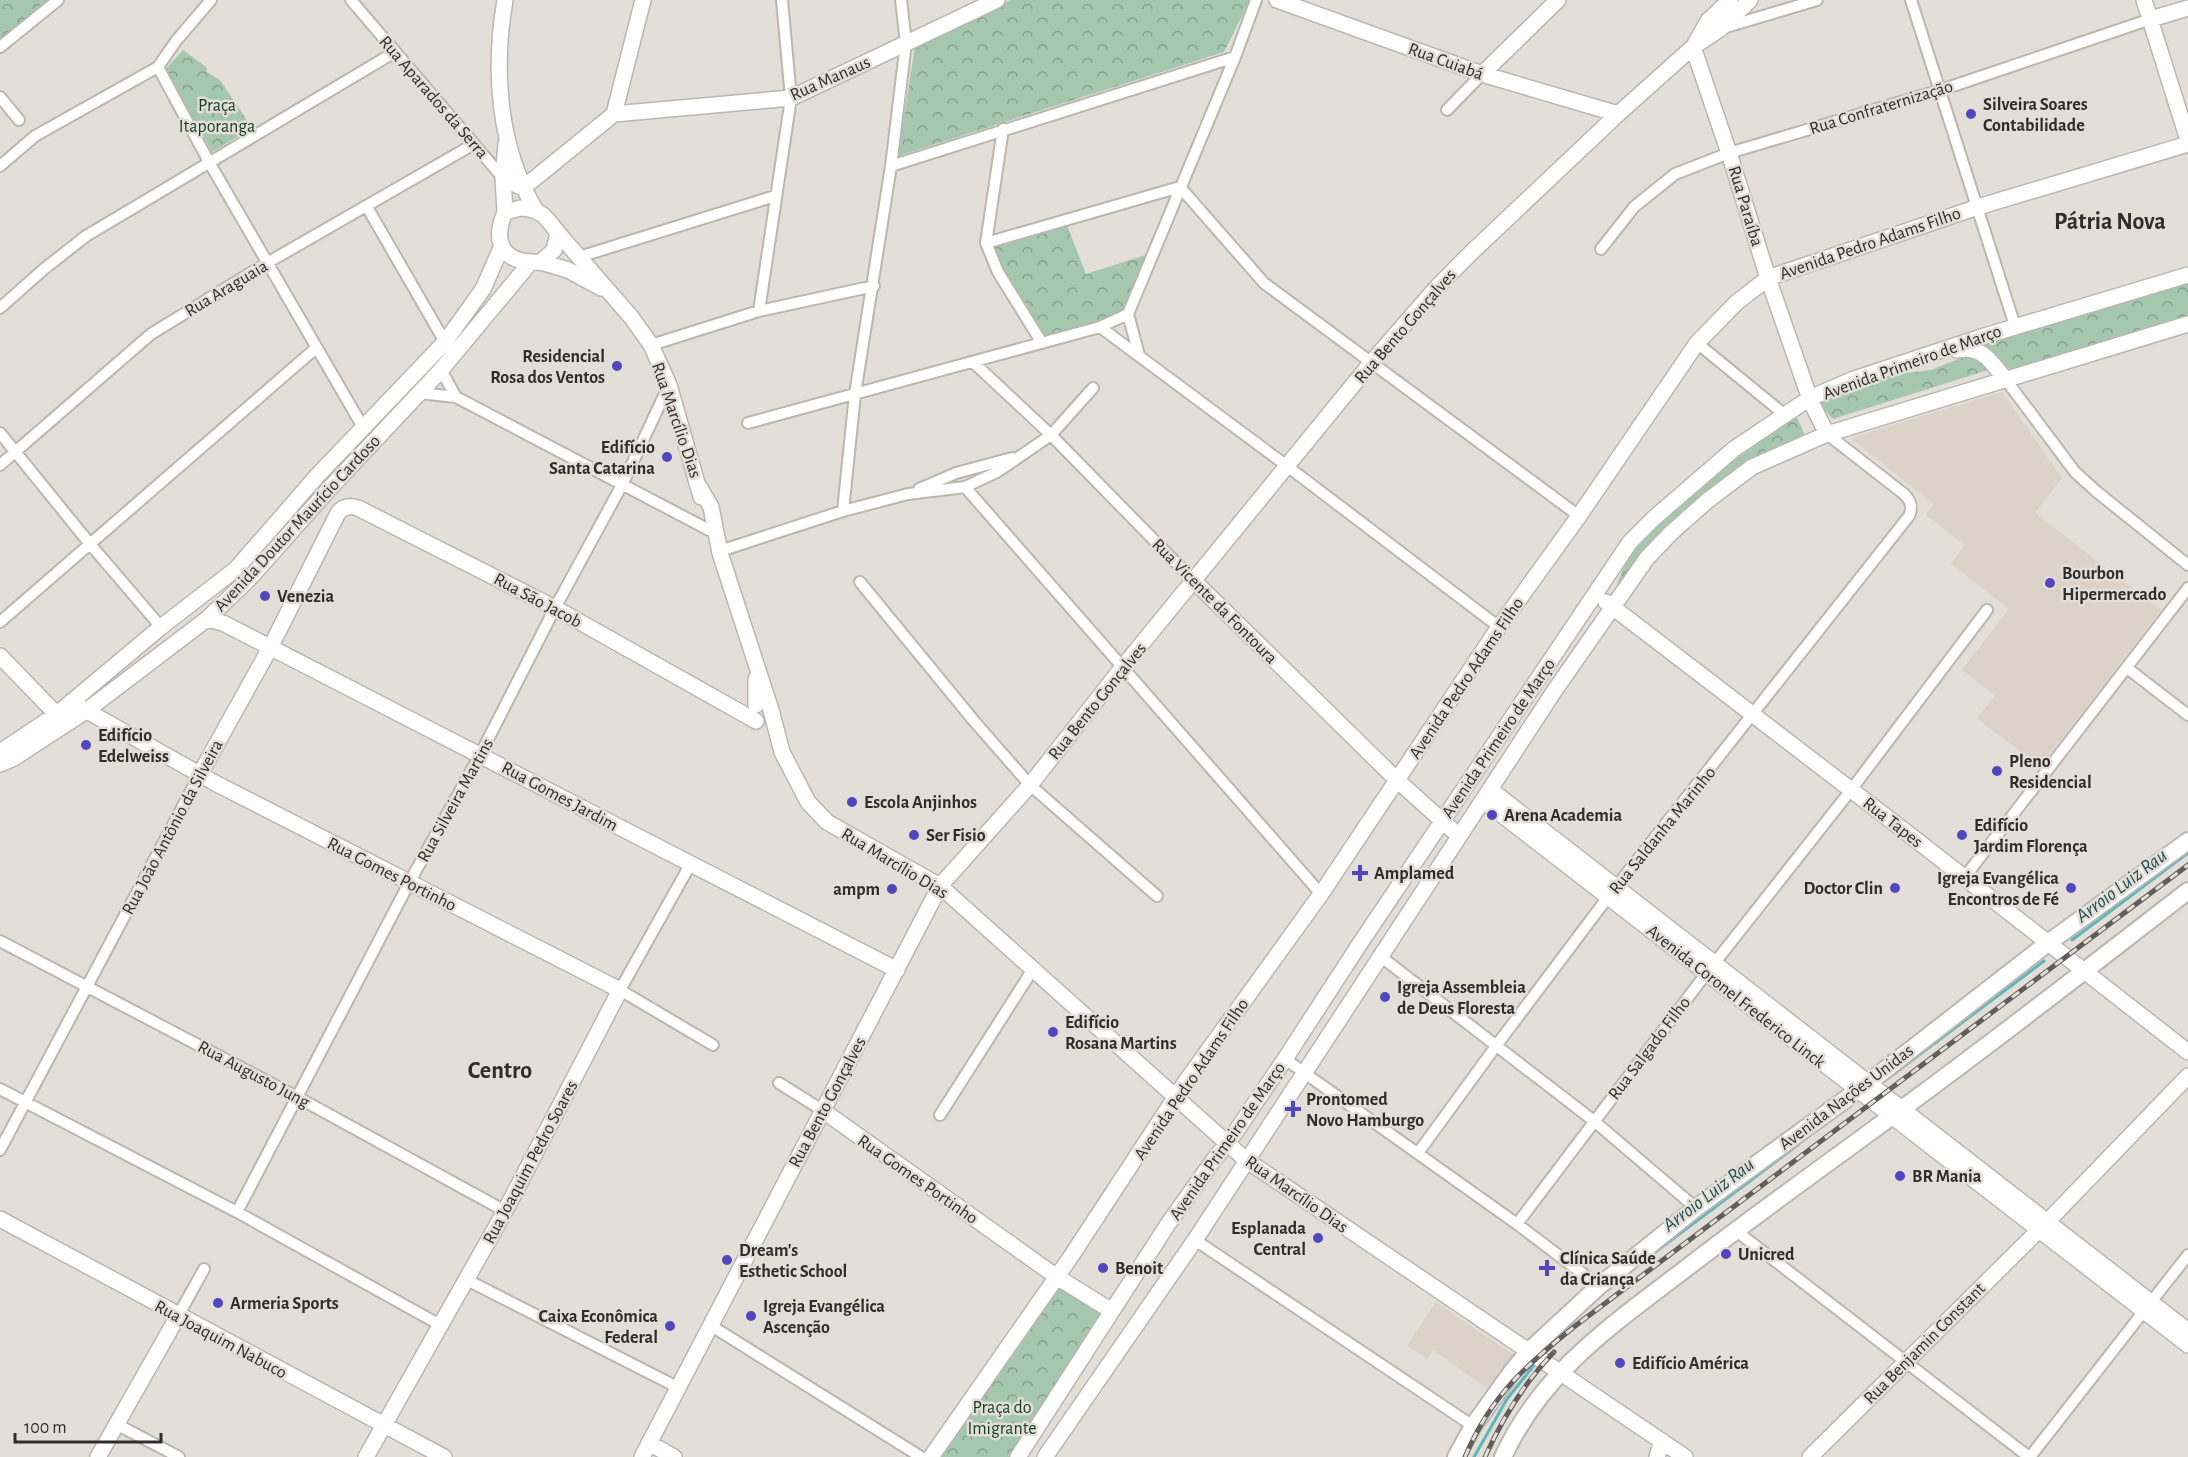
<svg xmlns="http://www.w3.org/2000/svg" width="2188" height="1457" font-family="'Alegreya Sans',sans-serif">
<defs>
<pattern id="park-crowns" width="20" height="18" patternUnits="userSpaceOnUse" patternTransform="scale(1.5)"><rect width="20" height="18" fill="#a4c7ad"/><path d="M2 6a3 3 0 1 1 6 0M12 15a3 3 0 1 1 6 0" fill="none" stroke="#86a28d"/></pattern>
</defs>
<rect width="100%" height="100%" fill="#e3ded8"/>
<!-- built -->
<path fill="#dcd2c7" d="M 2002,392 L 2062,478 L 2035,513 L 2161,610 L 2040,767 L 1977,718 L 1995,696 L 1962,670 L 2009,609 L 1951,564 L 1965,545 L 1926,515 L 1934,504 L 1850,438 Z
M 1436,1302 L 1518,1358 L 1494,1393 L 1433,1350 L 1427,1359 L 1407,1345 Z"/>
<!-- park -->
<path fill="url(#park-crowns)" d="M 0,0 L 51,0 L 0,39 Z
M 1011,0 L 1250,0 L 1224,52 L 898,156 L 915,46 Z
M 183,50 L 206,67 L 207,72 L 220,80 L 252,128 L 212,152 L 166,69 Z
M 1066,223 L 1086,274 L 1149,254 L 1125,311 L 1098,324 L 1043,339 L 1002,271 L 991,245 Z
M 2188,282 L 2188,318 L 2011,370 L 1980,345 Z
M 1961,358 L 1978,358 L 1988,370 L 1833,419 L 1823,408 L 1820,398 L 1875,377 L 1931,370 Z
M 1796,416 L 1806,437 L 1640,556 L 1617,585 L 1628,555 L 1654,526 L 1686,495 Z
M 1058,1281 L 1104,1311 L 1013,1457 L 937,1457 Z"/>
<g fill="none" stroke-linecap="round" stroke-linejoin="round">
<!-- stream -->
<path stroke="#5cb6bb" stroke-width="3" d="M 2072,940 L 2188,853
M 1887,1079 L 2044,961
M 1634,1268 L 1799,1144
M 1552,1345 L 1579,1315
M 1474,1457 L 1507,1399 L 1535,1364"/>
<defs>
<path id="street" d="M 351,0 L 503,178
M 1911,0 L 2015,326
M 1723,28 L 1817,0
M 0,47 L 58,0
M 158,67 L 209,162 L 364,429
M 0,97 L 19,120
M 1447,110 L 1482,74
M 1003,129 L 986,243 L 998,272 L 1042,343
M 0,166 L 35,136 L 158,67 L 176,41 L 211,0
M 891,166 L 1235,57
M 367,207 L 445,342
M 986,243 L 1180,187 L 1264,283 L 1579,516
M 1601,249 L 1634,207 L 1675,174 L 1729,153 L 1941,90 L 2151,19
M 579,257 L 775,196
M 0,308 L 44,269 L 86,236 L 395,52
M 759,311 L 791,98 L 782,0
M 1100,327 L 1287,466 L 1499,627
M 1697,343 L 1785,415
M 651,345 L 759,311 L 874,286
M 1139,355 L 1128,314 L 1235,57 L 1256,0
M 974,363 L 1051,435 L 1194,581
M 441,370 L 456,397
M 2006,380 L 2075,472 L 2097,492 L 2188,565
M 420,393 L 456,397 L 709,530
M 748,423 L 1100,327 L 1128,314
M 0,433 L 90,544 L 161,627
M 0,465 L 151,334 L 267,263 L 474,144
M 965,487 L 1321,894
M 919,489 L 956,473 L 1012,458
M 843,511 L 855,394 L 891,166 L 906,43 L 901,0
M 720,551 L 843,511 L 908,494 L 965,487 L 997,472 L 1051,435 L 1093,388
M 860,582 L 974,721 L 1030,785 L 1157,896
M 0,622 L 316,348
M 2127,668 L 2188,715
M 690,865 L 620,990 L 713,1045
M 1964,878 L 2188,588
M 0,941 L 297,1097 L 505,1211
M 1380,956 L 1594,1121 L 1696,1208
M 1285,1059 L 1517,1224 L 1599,1286
M 779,1083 L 822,1110
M 0,1089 L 237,1212 L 442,1326
M 940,1115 L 1033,969
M 0,1150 L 200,774
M 1418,1153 L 1496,1046 L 1608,897 L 1909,516 C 1913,507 1911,501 1904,494 L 1827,434
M 237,1212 L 409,883 L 480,755 L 555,608 L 623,483 L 669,385
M 1517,1224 L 1702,979 L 1851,790 L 1987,610
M 1735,1230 L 2029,1457
M 1195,1240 L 1473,1426
M 467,1280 L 677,1387
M 2151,1302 L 2188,1255
M 178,1316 L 204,1269
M 710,1325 L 921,1457
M 116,1424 L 179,1457
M 2030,1457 L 2144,1311"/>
<path id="secondary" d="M 505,0 C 493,70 498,146 535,209
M 1277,0 L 1482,74 L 1618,114
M 2144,0 L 2188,140
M 2151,19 L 2188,8
M 1696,42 L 1708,21 L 1730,0
M 1693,47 L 1729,153 L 1768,278 L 1811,402 L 1827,434
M 1482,74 L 1558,0
M 614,114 L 791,98 L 997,0
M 503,178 L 523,188 L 614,114 L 643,0
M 521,208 C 541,209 546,217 558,233 L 554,250 L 541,262 C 505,264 491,245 505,212 Z
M 505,212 L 503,178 L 506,144
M 558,233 L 632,318 L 651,345 L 669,385 L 701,497
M 541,262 L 568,270 L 601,288
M 1957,350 C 1983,345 1991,362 2006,380
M 700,488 L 711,507 L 720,553 L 771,710 L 782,752 L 808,802 L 827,822 L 940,886 L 1246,1160 L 1685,1457
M 1194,581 L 1397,780 L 1459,836
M 1606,602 L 1906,832 L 2188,1052
M 207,619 L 223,623 L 897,970
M 0,656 L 62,720
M 71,702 L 217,784 L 620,990 L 505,1211 L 366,1457
M 756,705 L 756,679
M 0,752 L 57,714 L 161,627 L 236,569 L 317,476 L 445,342 L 483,289 L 501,248
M 0,764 L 14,758 L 86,711 L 207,619 L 249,579 L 330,488 L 441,370 L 530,263
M 200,774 L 270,648 L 337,515 C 341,507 349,505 358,508 L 555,608 L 756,721
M 1491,790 L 2188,1331
M 1484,801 L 2188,1345
M 822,1110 L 1057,1277 L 1112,1311
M 0,1219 L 444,1457
M 649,1443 L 674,1457
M 98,1457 L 178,1316
M 642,1457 L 940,886 L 1030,785 L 1122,668 L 1371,363 L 1438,286 L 1474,250 L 1618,114 L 1693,47 L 1720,29 L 1750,0
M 931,1457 L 1070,1258 L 1184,1084 L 1321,894 L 1499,627 L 1579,516 L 1697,343 L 1736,303 L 1768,278 L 1978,207 L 2188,144
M 1018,1457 L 1168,1224 L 1215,1158 L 1228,1143 L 1285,1059 L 1359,945 L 1630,542 L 1654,518 L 1734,449 L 1810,398 L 1854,379 L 1978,338 L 2188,275
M 1045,1457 L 1195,1240 L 1555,690 L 1647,558 L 1671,533 L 1707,501 L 1752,467 L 1827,434 L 2188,324
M 1657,1457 L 1662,1441
M 1810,1457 L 2039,1230 L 2046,1229 L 2047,1222 L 2188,1076"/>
<path id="primary" d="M 1456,1457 L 1473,1426 L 1514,1369 L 1529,1351 L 1599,1286 L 1696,1208 L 1868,1083 L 2048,943 L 2188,841
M 1503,1457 C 1542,1372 1612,1325 1684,1270 C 1751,1218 1820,1169 1888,1119 C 1990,1045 2088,968 2188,891"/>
</defs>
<!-- street casing -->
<use href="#street" stroke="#bbb6b0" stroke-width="14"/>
<!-- secondary casing -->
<use href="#secondary" stroke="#bbb6b0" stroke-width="18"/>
<!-- primary casing -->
<use href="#primary" stroke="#bbb6b0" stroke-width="20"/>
<!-- street -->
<use href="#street" stroke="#fff" stroke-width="10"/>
<!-- secondary -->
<use href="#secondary" stroke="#fff" stroke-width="15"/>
<!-- primary -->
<use href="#primary" stroke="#fff" stroke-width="16"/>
<defs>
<path id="rail" d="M 1465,1457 C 1491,1395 1527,1364 1579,1323 L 2188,865
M 1485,1457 C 1503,1417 1524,1383 1554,1352"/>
</defs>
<!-- rail casing -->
<use href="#rail" stroke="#615e5b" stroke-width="5"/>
<!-- rail -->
<use href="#rail" stroke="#e3ded8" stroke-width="3" stroke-dasharray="9" stroke-linecap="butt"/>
</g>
<!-- markers -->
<g fill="#5047be" stroke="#e3ded8" stroke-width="2">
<circle cx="1971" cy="114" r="6"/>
<circle cx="617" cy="366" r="6"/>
<circle cx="667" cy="457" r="6"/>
<circle cx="2050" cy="583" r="6"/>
<circle cx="265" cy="596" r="6"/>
<circle cx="86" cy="745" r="6"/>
<circle cx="1997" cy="771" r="6"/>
<circle cx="852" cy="802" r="6"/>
<circle cx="1492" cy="815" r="6"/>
<circle cx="914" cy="835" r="6"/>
<circle cx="1962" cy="835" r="6"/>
<path d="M1357 864h6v6h6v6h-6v6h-6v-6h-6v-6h6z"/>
<circle cx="1895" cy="888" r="6"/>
<circle cx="2071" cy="888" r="6"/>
<circle cx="892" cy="889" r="6"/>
<circle cx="1385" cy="997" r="6"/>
<circle cx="1053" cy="1032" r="6"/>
<path d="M1290 1100h6v6h6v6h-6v6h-6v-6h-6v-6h6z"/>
<circle cx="1900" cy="1176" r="6"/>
<circle cx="1318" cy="1238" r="6"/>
<circle cx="1726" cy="1254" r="6"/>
<circle cx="727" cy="1260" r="6"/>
<circle cx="1103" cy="1268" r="6"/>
<path d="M1544 1259h6v6h6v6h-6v6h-6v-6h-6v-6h6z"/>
<circle cx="218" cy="1303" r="6"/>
<circle cx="751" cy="1316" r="6"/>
<circle cx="670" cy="1326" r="6"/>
<circle cx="1620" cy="1363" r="6"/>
</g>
<g text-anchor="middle" stroke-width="5" stroke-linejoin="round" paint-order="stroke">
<!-- street labels -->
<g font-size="18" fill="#302e2c" stroke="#e3ded8">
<text transform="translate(1446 61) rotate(20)" y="6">Rua Cuiabá</text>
<text transform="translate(830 78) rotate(-24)" y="6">Rua Manaus</text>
<text transform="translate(434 97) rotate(49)" y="6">Rua Aparados da Serra</text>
<text transform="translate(1881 107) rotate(-17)" y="6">Rua Confraternização</text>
<text transform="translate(1746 206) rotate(73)" y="6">Rua Paraíba</text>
<text transform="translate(1870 243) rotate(-19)" y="6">Avenida Pedro Adams Filho</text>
<text transform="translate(226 288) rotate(-31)" y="6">Rua Araguaia</text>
<text transform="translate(1405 326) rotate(-49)" y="6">Rua Bento Gonçalves</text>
<text transform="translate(1912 362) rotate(-20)" y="6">Avenida Primeiro de Março</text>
<text transform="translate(677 420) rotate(71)" y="6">Rua Marcílio Dias</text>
<text transform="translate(297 523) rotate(-47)" y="6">Avenida Doutor Maurício Cardoso</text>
<text transform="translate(538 600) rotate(28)" y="6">Rua São Jacob</text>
<text transform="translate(1215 601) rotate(45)" y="6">Rua Vicente da Fontoura</text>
<text transform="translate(1466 678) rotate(-56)" y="6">Avenida Pedro Adams Filho</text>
<text transform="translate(1097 701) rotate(-51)" y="6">Rua Bento Gonçalves</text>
<text transform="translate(1498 738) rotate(-56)" y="6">Avenida Primeiro de Março</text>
<text transform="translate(560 796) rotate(28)" y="6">Rua Gomes Jardim</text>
<text transform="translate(455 800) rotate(-61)" y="6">Rua Silveira Martins</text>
<text transform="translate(1893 822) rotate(38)" y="6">Rua Tapes</text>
<text transform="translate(172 827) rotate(-62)" y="6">Rua João Antônio da Silveira</text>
<text transform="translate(1662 830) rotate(-51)" y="6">Rua Saldanha Marinho</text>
<text transform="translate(895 863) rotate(31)" y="6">Rua Marcílio Dias</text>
<text transform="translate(392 874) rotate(27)" y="6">Rua Gomes Portinho</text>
<text transform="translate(1736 996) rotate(38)" y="6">Avenida Coronel Frederico Linck</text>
<text transform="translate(1649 1048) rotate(-53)" y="6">Rua Salgado Filho</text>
<text transform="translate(254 1074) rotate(28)" y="6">Rua Augusto Jung</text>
<text transform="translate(1191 1079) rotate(-56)" y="6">Avenida Pedro Adams Filho</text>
<text transform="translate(1846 1097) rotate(-37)" y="6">Avenida Nações Unidas</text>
<text transform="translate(827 1102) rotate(-62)" y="6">Rua Bento Gonçalves</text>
<text transform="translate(1227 1141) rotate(-55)" y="6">Avenida Primeiro de Março</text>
<text transform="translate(530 1162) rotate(-62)" y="6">Rua Joaquim Pedro Soares</text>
<text transform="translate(918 1179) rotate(35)" y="6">Rua Gomes Portinho</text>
<text transform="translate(1297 1194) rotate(35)" y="6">Rua Marcílio Dias</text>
<text transform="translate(221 1339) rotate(28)" y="6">Rua Joaquim Nabuco</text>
<text transform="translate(1924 1343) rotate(-45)" y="6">Rua Benjamin Constant</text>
</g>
<!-- poi labels -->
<g font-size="18" font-weight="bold" fill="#302e2c" stroke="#e3ded8" text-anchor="start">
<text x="1983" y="110">Silveira Soares<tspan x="1983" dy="21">Contabilidade</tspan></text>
<text x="605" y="362" text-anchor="end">Residencial<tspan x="605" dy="21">Rosa dos Ventos</tspan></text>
<text x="655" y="453" text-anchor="end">Edifício<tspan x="655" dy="21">Santa Catarina</tspan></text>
<text x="2062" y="579">Bourbon<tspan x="2062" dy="21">Hipermercado</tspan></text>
<text x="277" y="602">Venezia</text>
<text x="98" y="741">Edifício<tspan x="98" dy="21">Edelweiss</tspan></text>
<text x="2009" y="767">Pleno<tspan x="2009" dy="21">Residencial</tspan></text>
<text x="864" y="808">Escola Anjinhos</text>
<text x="1504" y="821">Arena Academia</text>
<text x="1974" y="831">Edifício<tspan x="1974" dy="21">Jardim Florença</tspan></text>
<text x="926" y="841">Ser Fisio</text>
<text x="1374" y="879">Amplamed</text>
<text x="2059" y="884" text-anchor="end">Igreja Evangélica<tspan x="2059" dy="21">Encontros de Fé</tspan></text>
<text x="1883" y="894" text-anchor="end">Doctor Clin</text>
<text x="880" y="895" text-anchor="end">ampm</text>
<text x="1397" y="993">Igreja Assembleia<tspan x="1397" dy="21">de Deus Floresta</tspan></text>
<text x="1065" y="1028">Edifício<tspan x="1065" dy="21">Rosana Martins</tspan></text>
<text x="1306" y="1105">Prontomed<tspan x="1306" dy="21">Novo Hamburgo</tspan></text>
<text x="1912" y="1182">BR Mania</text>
<text x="1306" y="1234" text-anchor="end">Esplanada<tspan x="1306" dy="21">Central</tspan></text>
<text x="739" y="1256">Dream's<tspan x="739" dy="21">Esthetic School</tspan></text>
<text x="1738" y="1260">Unicred</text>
<text x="1560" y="1264">Clínica Saúde<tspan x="1560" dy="21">da Criança</tspan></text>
<text x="1115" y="1274">Benoit</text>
<text x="230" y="1309">Armeria Sports</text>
<text x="763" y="1312">Igreja Evangélica<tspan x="763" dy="21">Ascenção</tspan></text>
<text x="658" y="1322" text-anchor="end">Caixa Econômica<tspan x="658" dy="21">Federal</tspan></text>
<text x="1632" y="1369">Edifício América</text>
</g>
<!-- park labels -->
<g font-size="18" fill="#133f23" stroke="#e3ded8">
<text x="217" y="111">Praça<tspan x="217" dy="21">Itaporanga</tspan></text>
<text x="1002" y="1413">Praça do<tspan x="1002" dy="21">Imigrante</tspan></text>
</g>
<!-- water labels -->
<g font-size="20" font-style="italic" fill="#254e50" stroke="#e3ded8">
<text transform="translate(2121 885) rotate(-37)" y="7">Arroio Luiz Rau</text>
<text transform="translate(1708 1194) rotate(-37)" y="7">Arroio Luiz Rau</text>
</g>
<!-- district labels -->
<g font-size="24" font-weight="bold" fill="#302e2c" stroke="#e3ded8">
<text x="2110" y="229">Pátria Nova</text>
<text x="500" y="1078">Centro</text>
</g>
</g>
<!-- scale -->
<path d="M15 1433v9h146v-9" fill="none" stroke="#302e2c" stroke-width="3"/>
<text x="24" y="1433" font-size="18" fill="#302e2c" stroke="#e3ded8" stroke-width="4.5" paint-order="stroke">100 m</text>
</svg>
